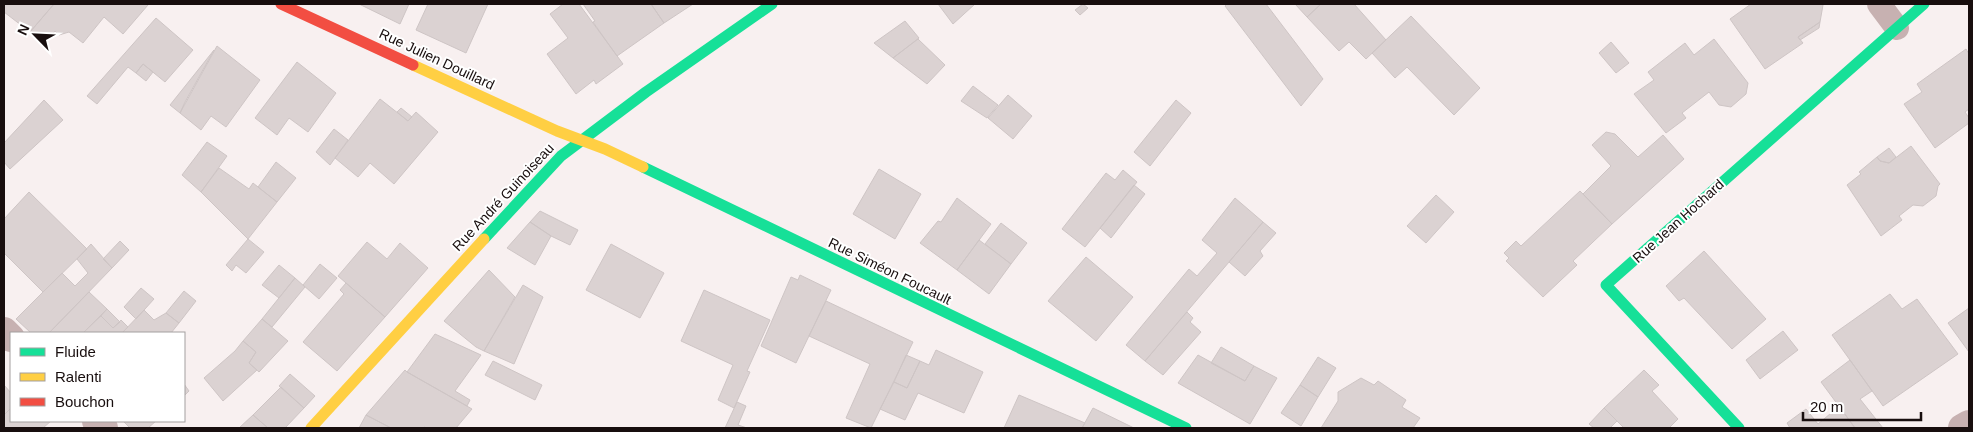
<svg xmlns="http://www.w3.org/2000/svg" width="1973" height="432" font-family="Helvetica,sans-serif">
<rect width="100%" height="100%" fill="#f8f0f0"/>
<!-- building -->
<path fill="#dbd2d2" stroke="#cec5c5" d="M 4,4 L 54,4 L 30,32 L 4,12 Z
M 54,4 L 147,4 L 148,5 L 123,34 L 104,17 L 83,43 L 69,32 L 59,35 L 55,31 L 44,44 L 30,32 Z
M 359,4 L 409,4 L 400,24 Z
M 428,4 L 488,4 L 466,53 L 416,30 Z
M 563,4 L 579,4 L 623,64 L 596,84 L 594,80 L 576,94 L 547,54 L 568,38 L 550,14 Z
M 583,4 L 651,4 L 664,23 L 617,56 L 593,22 L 595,21 Z
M 651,4 L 693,4 L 664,23 Z
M 938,4 L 975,4 L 953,24 Z
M 1083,4 L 1088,8 L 1080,15 L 1075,10 Z
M 1227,4 L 1266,4 L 1323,79 L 1301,106 L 1225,6 Z
M 1295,4 L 1321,4 L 1307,17 Z
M 1321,4 L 1354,4 L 1386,40 L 1366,59 L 1349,42 L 1339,51 L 1307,17 Z
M 1751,4 L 1821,4 L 1823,5 L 1820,22 L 1798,37 L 1803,43 L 1765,69 L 1730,19 Z
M 1411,16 L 1480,88 L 1454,115 L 1407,67 L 1395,78 L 1372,53 Z
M 156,18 L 193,50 L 165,82 L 143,64 L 136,73 L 128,67 L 97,104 L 87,96 Z
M 905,21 L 919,38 L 893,58 L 874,43 Z
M 1820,22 L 1819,28 L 1800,40 L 1798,37 Z
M 918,39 L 945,65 L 927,84 L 893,58 Z
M 1714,39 L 1748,83 L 1746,94 L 1731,107 L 1719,105 L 1709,92 L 1682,113 L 1686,118 L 1666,133 L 1634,94 L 1654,80 L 1648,72 L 1685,43 L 1694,55 Z
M 1611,42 L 1629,63 L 1616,73 L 1599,53 Z
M 217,46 L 260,80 L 226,127 L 211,116 L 201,130 L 180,113 Z
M 1966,49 L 1969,54 L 1969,109 L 1965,112 L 1969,118 L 1969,123 L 1935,148 L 1904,104 L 1922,92 L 1917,84 Z
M 214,50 L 185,102 L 180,113 L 170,105 Z
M 297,62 L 336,93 L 308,132 L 289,118 L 277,135 L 255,118 Z
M 143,64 L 153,72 L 146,81 L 136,73 Z
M 973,86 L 998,105 L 987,118 L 961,101 Z
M 1008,95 L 1032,116 L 1013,139 L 988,118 Z
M 380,99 L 408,121 L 416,112 L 438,132 L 394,184 L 370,163 L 358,177 L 335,158 Z
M 44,100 L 63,120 L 10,169 L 4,162 L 4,143 Z
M 1176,100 L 1191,113 L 1150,166 L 1134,152 Z
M 401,108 L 412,117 L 408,121 L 397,112 Z
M 334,129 L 348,140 L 330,165 L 316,152 Z
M 1606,132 L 1615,134 L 1638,157 L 1663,135 L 1684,159 L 1612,224 L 1583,194 L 1611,166 L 1592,145 Z
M 207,142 L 227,156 L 201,192 L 182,175 Z
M 1911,146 L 1940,184 L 1938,186 L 1936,196 L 1923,206 L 1913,205 L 1899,216 L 1902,220 L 1881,236 L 1847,185 L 1861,174 L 1859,172 L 1877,157 L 1880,161 L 1889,163 Z
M 1889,148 L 1896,157 L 1889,163 L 1880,161 L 1877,157 Z
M 276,162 L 296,178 L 277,202 L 258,187 Z
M 219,168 L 249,189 L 253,183 L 277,202 L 248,239 L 201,192 Z
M 879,169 L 921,194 L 895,239 L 853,214 Z
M 1123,170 L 1137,182 L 1085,247 L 1062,229 L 1106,173 L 1115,180 Z
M 1134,185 L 1145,194 L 1111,238 L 1100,228 Z
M 1580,191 L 1612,224 L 1573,261 L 1577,265 L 1543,297 L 1506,261 L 1509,258 L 1504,253 L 1516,241 L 1521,246 Z
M 29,192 L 87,249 L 43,292 L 4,253 L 4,219 Z
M 1436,195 L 1454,212 L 1426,243 L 1407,226 Z
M 957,198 L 991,224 L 957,270 L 920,243 L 938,221 L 941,222 Z
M 1235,198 L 1263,222 L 1145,361 L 1126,345 L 1189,269 L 1197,276 L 1217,253 L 1202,240 Z
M 540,211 L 578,230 L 570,245 L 551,236 L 530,222 Z
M 530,222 L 551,236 L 535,265 L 507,248 Z
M 1263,222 L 1276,233 L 1260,251 L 1263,256 L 1245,276 L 1229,262 Z
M 1001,223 L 1027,243 L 1011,264 L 985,244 Z
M 248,239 L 264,252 L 246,273 L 236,265 L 232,271 L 226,265 Z
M 979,240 L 1011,264 L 989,294 L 957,270 Z
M 120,241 L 129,250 L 112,268 L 103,259 Z
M 367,242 L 387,259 L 400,243 L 428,268 L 385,317 L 338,276 Z
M 91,244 L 112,268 L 49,333 L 31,333 L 16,319 L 62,273 L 75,286 L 88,273 L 77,259 Z
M 611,244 L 664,273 L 640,318 L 586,290 Z
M 1704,251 L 1766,319 L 1732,349 L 1684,298 L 1679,301 L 1666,286 Z
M 1086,257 L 1133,297 L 1096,341 L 1048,301 Z
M 320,264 L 337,278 L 319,299 L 303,285 Z
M 279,265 L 295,278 L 279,298 L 262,285 Z
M 489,270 L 515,297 L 484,351 L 476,347 L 444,321 Z
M 800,275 L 831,290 L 796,363 L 761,346 L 791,277 L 798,280 Z
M 295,278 L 305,287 L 272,327 L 262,319 Z
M 346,283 L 385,317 L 337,371 L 303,342 L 344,294 L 340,290 Z
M 523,285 L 543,297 L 514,364 L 484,351 Z
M 141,288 L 154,299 L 136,319 L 124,307 Z
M 704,290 L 770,320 L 747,371 L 750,372 L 734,408 L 718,400 L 733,365 L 681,341 Z
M 184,291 L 196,301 L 179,323 L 166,313 Z
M 89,292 L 107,309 L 83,333 L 49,333 Z
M 1890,294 L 1902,309 L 1917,299 L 1958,354 L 1883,406 L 1832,335 Z
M 826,301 L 913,342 L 871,428 L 846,418 L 870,364 L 809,336 Z
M 1969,308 L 1969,352 L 1948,323 Z
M 107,309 L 120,322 L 113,328 L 101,316 Z
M 144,310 L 154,320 L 166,313 L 179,323 L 171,333 L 122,333 Z
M 1187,312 L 1193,318 L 1190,322 L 1201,332 L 1163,375 L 1145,361 Z
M 101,316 L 113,328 L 121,320 L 128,327 L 122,333 L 83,333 Z
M 262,319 L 288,341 L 259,372 L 249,363 L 256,352 L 243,341 Z
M 1783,331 L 1798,350 L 1760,379 L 1746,360 Z
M 435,334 L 481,355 L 455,391 L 470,400 L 467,406 L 407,372 Z
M 243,341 L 256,352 L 249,363 L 257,370 L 223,401 L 204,378 L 235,351 Z
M 1221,347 L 1254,366 L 1245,381 L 1211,363 Z
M 936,350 L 983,372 L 964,413 L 918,393 L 905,420 L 880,409 L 894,382 L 907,388 L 920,361 L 929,365 Z
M 906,355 L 920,361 L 907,388 L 894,382 Z
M 1198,355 L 1245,381 L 1254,366 L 1277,378 L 1250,424 L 1178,383 Z
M 1318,357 L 1336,368 L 1318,397 L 1300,385 Z
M 1850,360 L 1872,391 L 1860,399 L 1883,428 L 1855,428 L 1821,382 Z
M 493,361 L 542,385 L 535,400 L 485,375 Z
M 405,370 L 407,372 L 472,409 L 456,428 L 427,428 L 424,427 L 423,428 L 391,428 L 366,415 Z
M 1644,370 L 1659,385 L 1652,391 L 1678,419 L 1669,428 L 1624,428 L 1604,408 Z
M 290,374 L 315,396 L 304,408 L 279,386 Z
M 1361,378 L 1374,385 L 1378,381 L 1406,400 L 1402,407 L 1420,418 L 1413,428 L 1321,428 L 1338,401 L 1338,392 Z
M 184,384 L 189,391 L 184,396 Z
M 4,385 L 11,393 L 11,408 L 4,415 Z
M 1300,385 L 1318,397 L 1301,426 L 1281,413 Z
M 281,387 L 304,408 L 285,428 L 268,428 L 253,415 Z
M 1019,395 L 1085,423 L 1082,428 L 1004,428 Z
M 737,402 L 746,406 L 738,425 L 747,428 L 725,428 Z
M 1837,403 L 1855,428 L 1790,428 L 1787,423 L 1806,409 L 1818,424 L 1837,408 L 1835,404 Z
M 11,408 L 11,421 L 51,421 L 43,428 L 4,428 L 4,415 Z
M 1093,408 L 1134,428 L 1082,428 Z
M 1604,408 L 1617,421 L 1610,428 L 1594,428 L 1589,424 Z
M 253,415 L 268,428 L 239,428 Z
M 366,415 L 391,428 L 359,428 Z
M 123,421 L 156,421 L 148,428 L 130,428 Z"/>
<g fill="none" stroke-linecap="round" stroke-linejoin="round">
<!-- lane -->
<path stroke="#c7b1b1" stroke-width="24" d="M 1879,4 L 1897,28"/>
<!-- street -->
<path stroke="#c7b1b1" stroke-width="28" d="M 4,331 L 11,338
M 96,421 L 104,428
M 1962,428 L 1969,424"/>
<!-- fast -->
<path stroke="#16e098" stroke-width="11" d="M 643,167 L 1186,428
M 484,239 L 561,156 L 646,92 L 772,4
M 1739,428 L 1606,285 L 1924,4"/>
<!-- slow -->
<path stroke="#ffcf43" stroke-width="11" d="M 413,65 L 557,131 L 605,149 L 643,167
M 311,428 L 484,239"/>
<!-- jam -->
<path stroke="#f24e42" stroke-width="11" d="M 281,4 L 413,65"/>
</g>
<g text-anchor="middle" stroke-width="4" stroke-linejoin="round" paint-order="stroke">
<!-- street labels -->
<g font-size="14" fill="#180e0e" stroke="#fff">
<text transform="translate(437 59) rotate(25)" y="5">Rue Julien Douillard</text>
<text transform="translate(503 197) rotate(-47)" y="5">Rue André Guinoiseau</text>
<text transform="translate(1678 221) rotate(-42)" y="5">Rue Jean Hochard</text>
<text transform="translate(890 271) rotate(26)" y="5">Rue Siméon Foucault</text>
</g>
</g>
<!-- border -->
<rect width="1973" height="432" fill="none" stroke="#180e0e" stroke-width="10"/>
<!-- legend -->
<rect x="10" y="332" width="175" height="90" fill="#ffffff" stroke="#a39f9f"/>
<rect x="20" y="348" width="25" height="8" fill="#16e098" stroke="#a39f9f"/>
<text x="55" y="357" font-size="15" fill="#180e0e">Fluide</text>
<rect x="20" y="373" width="25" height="8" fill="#ffcf43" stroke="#a39f9f"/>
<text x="55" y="382" font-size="15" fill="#180e0e">Ralenti</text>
<rect x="20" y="398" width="25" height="8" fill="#f24e42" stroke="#a39f9f"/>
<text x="55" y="407" font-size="15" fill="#180e0e">Bouchon</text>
<!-- north arrow -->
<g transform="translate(35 35) rotate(294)" stroke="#ffffff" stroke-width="4" paint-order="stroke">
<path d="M0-4L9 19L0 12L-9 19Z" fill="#180e0e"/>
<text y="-8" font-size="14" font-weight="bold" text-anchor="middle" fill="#180e0e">N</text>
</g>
<!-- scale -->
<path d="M1803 412v8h118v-8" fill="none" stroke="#180e0e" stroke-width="2.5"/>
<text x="1810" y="412" font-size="15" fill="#180e0e" stroke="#ffffff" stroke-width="4" paint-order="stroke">20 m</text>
</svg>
